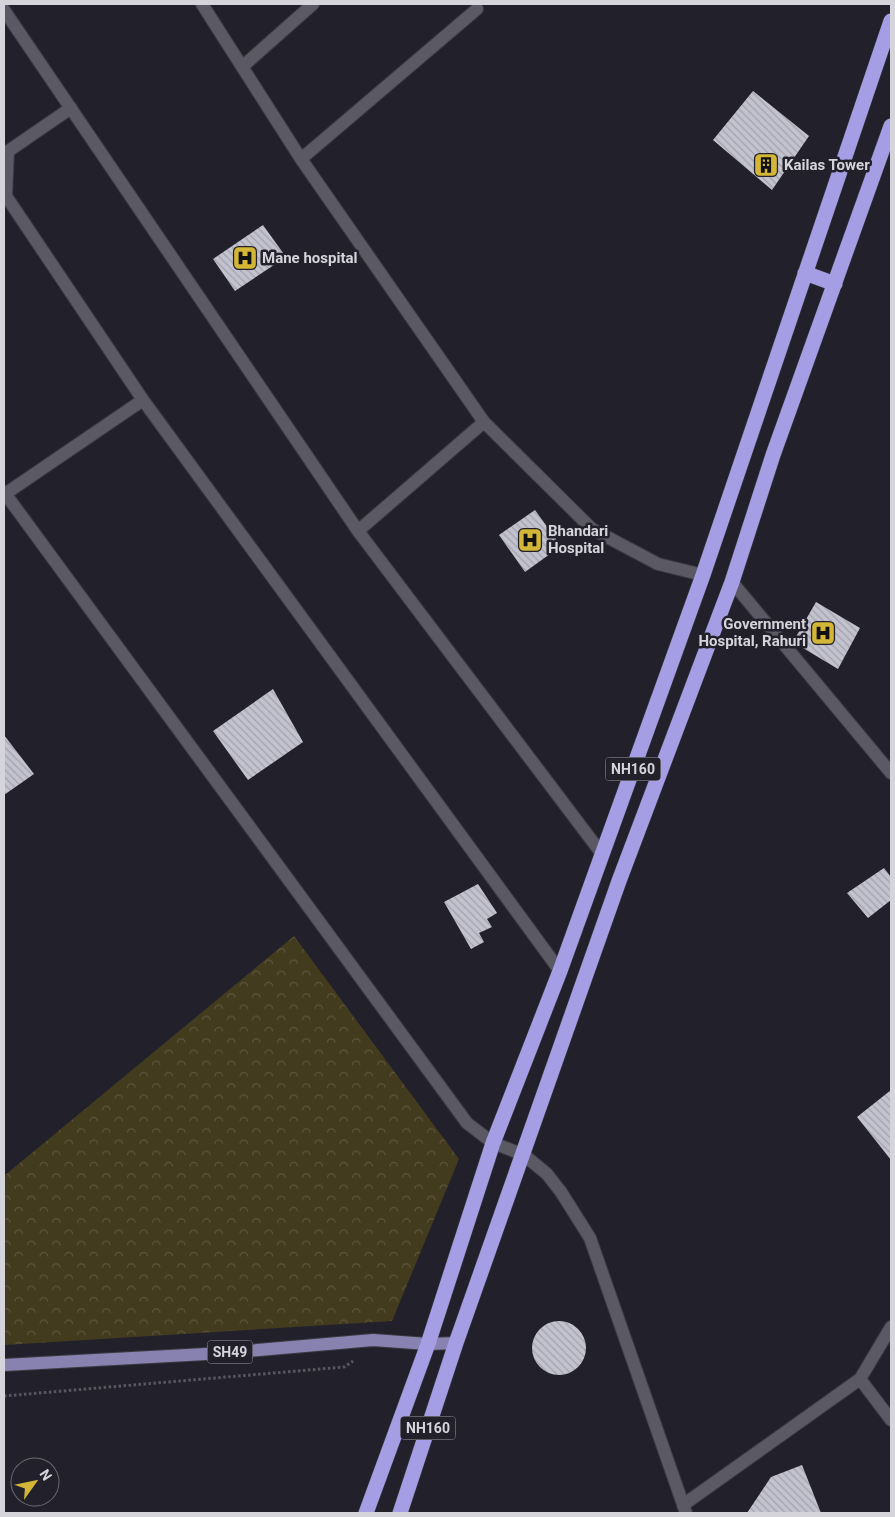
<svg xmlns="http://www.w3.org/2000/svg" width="895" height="1517" font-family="Roboto,sans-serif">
<defs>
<pattern id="park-crowns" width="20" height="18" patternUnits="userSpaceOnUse" patternTransform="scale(1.25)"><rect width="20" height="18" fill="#423b1e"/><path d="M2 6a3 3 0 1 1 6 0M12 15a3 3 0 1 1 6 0" fill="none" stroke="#5c563e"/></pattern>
<pattern id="building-back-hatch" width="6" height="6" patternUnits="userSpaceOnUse" patternTransform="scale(1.25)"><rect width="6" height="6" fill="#c3c2cf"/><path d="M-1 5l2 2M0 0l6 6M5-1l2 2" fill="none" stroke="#a2a2ac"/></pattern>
</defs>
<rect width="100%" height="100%" fill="#22212b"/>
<!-- park -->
<path fill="url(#park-crowns)" d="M 294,936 L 459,1159 L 392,1321 L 4,1345 L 4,1176 Z"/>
<!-- building -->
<path fill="url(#building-back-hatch)" d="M 753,91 L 809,136 L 772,190 L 713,140 Z
M 263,225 L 286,257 L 235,291 L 213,259 Z
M 535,510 L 561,546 L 525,572 L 499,535 Z
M 816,602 L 860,628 L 838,669 L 793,642 Z
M 273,689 L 303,742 L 248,780 L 213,731 Z
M 4,735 L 34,774 L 4,795 Z
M 884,868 L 891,877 L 891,900 L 868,918 L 847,893 Z
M 478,884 L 497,913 L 487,919 L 492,927 L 479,933 L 484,942 L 471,949 L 444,902 Z
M 891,1090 L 891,1160 L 857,1117 Z
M532 1348a27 27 0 1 1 54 0a27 27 0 1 1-54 0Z
M 802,1465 L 821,1513 L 747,1513 L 771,1477 Z"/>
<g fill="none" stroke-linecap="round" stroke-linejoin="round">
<defs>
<path id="lane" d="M 683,1505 L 860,1379 L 891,1327"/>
<path id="street" d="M 202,4 L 301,159 L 484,422 L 592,529 L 658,564 L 703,575
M 4,10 L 358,531 L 602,854
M 242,67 L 313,4
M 8,151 L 6,196 L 143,400 L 560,971
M 4,154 L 71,108
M 301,159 L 477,9
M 4,492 L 467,1123 L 493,1143
M 5,494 L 143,400
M 358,531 L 484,422
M 732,582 L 891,773
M 860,1379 L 891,1420"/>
<path id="secondary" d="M 493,1143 L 524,1155 L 547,1174 L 561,1192 L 590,1238 L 686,1513"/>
<path id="primary" d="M 4,1365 L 224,1353 L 373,1340 L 428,1344 L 456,1343"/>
<path id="highway" d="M 805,273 L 835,284
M 366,1513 L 428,1344 L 493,1143 L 560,971 L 703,575 L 891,21
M 400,1513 L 456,1343 L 619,881 L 732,582 L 773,455 L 891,126"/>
</defs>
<!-- lane casing -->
<use href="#lane" stroke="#3c3b43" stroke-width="14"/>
<!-- street casing -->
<use href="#street" stroke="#3c3b43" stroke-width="14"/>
<!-- secondary casing -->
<use href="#secondary" stroke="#3c3b43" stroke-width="14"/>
<!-- primary casing -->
<use href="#primary" stroke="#3c3b43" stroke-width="14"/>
<!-- highway casing -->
<use href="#highway" stroke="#3c3b43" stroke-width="16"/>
<!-- path -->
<path stroke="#585760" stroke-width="3" stroke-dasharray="2.5 2.5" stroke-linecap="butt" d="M 4,1396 L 344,1367 L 353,1361"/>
<!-- lane -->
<use href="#lane" stroke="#5a5964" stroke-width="12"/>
<!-- street -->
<use href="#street" stroke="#5a5964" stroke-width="12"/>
<!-- secondary -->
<use href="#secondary" stroke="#5a5964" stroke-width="12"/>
<!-- primary -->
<use href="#primary" stroke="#8882b1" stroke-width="12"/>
<!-- highway -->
<use href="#highway" stroke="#a69ee4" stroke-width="15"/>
</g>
<!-- icons -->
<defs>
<symbol id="building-square" viewBox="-11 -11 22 22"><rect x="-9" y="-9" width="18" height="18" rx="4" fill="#d3b635" stroke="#22212b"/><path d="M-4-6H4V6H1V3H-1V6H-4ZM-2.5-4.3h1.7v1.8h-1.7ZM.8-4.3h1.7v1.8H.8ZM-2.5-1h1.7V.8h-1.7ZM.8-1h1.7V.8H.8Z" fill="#111"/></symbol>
<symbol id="hospital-square" viewBox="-11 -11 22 22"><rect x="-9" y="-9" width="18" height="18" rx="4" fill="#d3b635" stroke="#22212b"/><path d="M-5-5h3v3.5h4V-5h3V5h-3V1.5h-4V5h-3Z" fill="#111"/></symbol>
</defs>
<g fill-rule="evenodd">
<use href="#building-square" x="752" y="151" width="28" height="28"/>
<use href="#hospital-square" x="231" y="244" width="28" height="28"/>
<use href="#hospital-square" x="516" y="526" width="28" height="28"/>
<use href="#hospital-square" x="809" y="619" width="28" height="28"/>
</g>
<g text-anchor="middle" stroke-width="5" stroke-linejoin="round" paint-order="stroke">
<!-- shield labels -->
<g fill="#22212b" stroke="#9f9ea6" stroke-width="1">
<rect x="605.5" y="757.5" width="55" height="23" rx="4"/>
<rect x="207.5" y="1340.5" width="45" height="23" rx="4"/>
<rect x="400.5" y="1416.5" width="55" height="23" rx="4"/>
</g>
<g font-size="14" font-weight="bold" fill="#d5d4db">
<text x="633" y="774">NH160</text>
<text x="230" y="1357">SH49</text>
<text x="428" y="1433">NH160</text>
</g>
<!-- poi labels -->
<g font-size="15" font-weight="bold" fill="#d5d4db" stroke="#22212b" text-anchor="start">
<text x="784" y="170">Kailas Tower</text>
<text x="262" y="263">Mane hospital</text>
<text x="548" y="536">Bhandari<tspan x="548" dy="17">Hospital</tspan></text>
<text x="806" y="629" text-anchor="end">Government<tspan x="806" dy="17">Hospital, Rahuri</tspan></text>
</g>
</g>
<!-- border -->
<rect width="895" height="1517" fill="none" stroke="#d5d4db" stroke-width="10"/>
<!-- north arrow -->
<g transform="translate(35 1482) rotate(57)"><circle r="24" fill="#22212b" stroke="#6a6971"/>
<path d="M0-4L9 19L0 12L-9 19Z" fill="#d3b635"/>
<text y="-8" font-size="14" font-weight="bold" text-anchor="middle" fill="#d5d4db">N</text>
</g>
</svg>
